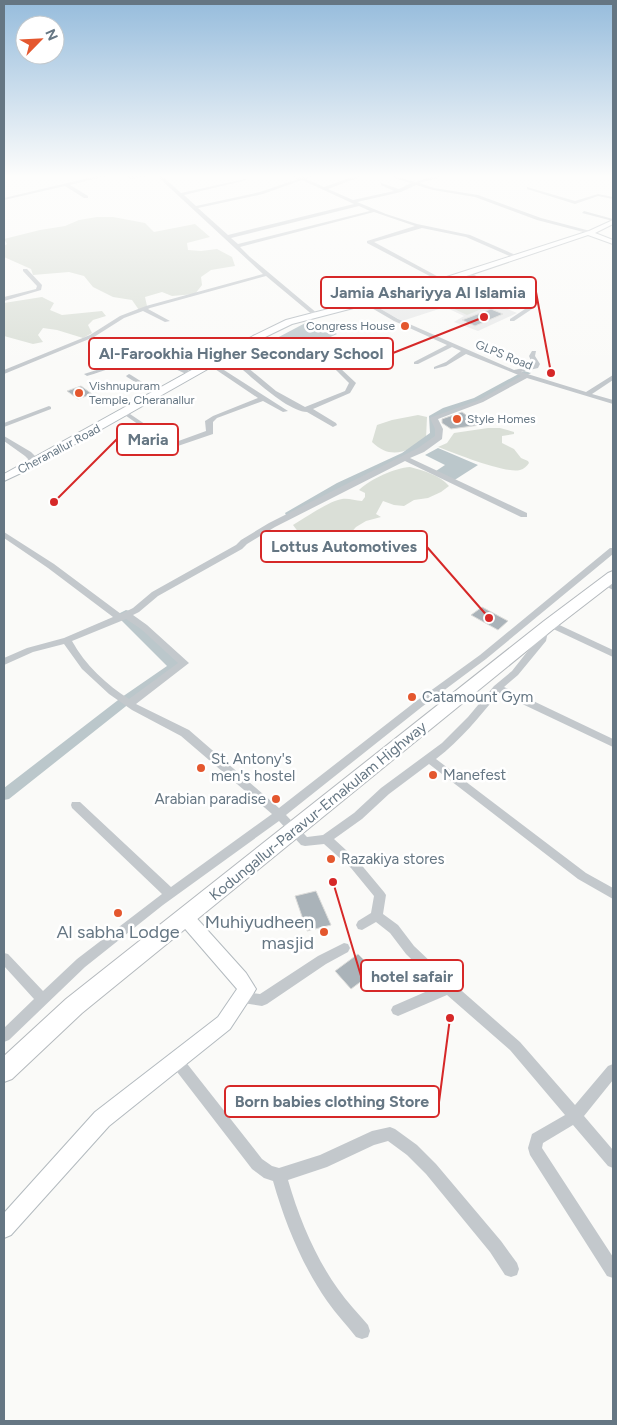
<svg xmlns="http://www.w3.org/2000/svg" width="617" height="1425" font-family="Figtree,sans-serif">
<rect width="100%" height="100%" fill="#fafaf8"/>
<!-- built -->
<path fill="#e8e9e9" d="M 465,276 L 496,291 L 479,297 L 517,313 L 478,331 L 454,322 L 464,316 L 415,293 Z
M 408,293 L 439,309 L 402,321 L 370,303 Z"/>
<!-- green -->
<path fill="#dadfd7" d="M 97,217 L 113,217 L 145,223 L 154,232 L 195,224 L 210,237 L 187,243 L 188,250 L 201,251 L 217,249 L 232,257 L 235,266 L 211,270 L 201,277 L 202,285 L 195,294 L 172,296 L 162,292 L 145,297 L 147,306 L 139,310 L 132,300 L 113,297 L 93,287 L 84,276 L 69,272 L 33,275 L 31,269 L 4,257 L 4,246 L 7,244 L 4,239 L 40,230 L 65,226 L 79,220 Z
M 454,282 L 468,288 L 454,293 L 484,308 L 467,315 L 420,293 Z
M 42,297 L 54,303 L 50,310 L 62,315 L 102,311 L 106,316 L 93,320 L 88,325 L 92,333 L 83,338 L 57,330 L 43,328 L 38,335 L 43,342 L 33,344 L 4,336 L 4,303 Z
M 418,415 L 427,417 L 426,439 C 408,452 390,460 372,442 L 377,425 L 392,420 Z
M 488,428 L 500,428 L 514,432 L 514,434 L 502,436 L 502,443 L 514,449 L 521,458 L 528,461 L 529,463 C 527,466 524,469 520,470 C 506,474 454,453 438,447 L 447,443 L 454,433 Z
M 410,467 C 424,471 440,475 449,486 L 441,492 L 428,498 L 414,500 L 404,506 L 394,505 L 383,501 L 376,514 L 381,517 L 366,521 L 356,527 L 349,535 L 337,539 L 328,548 L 319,553 L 305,550 L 297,544 L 303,539 L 310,536 L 308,533 L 299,533 L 293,525 C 303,519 331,500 342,499 C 349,498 355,501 362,501 L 365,497 L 365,493 L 359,490 C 370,479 395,468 410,467 Z"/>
<!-- water -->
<path fill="#bbc7cb" d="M 311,320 L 337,334 L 300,351 L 275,339 Z
M 438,448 L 478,465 L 453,481 L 433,473 L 445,465 L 425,455 Z"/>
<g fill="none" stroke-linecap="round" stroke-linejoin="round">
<!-- canal -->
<path fill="#bbc7cb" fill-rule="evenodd" d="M 524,371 L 531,373 L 480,402 L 449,412 L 437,419 L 439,434 L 421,450 L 343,487 L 294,515 L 286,515 L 285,513 L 337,483 L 402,453 L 430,433 L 429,416 L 443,408 L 474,398 Z
M 126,610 L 130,611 L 132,613 L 129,616 L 179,663 L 181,666 L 179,669 L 130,703 L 9,799 L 4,800 L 4,788 L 122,697 L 167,666 L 116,615 Z"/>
</g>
<!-- building -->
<path fill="#aab3b9" stroke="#dcdcda" d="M 491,309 L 503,314 L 475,326 L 462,320 Z
M 81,386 L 92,394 L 78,399 L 67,391 Z
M 462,412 L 480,425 L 451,429 L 442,423 L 442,419 Z
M 482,607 L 508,621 L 498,630 L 471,615 Z
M 316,891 L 331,925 L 307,931 L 295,896 Z
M 358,954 L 375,971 L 351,989 L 335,971 Z"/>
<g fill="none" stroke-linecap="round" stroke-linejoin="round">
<defs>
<path id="secondary" d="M 613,220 L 613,224 L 595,233 L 613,240 L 613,244 L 588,235 L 434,287 L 292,324 L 259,340 L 40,464 L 4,481 L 4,474 L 253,336 L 286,320 L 428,283 L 589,231 Z
M 186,911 L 192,913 L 246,973 L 256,989 L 253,994 L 230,1029 L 109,1126 L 11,1235 L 4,1238 L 4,1213 L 95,1112 L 218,1017 L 237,989 L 180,923 L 178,918 L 180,913 Z"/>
<path id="highway" d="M 613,571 L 613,583 L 556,627 L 82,1013 L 12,1079 L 4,1082 L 4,1056 L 66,999 L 544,621 L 608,573 Z"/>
</defs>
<!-- secondary casing -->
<use href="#secondary" stroke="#b3babf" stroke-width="2"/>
<!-- highway casing -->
<use href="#highway" stroke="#b4b9bd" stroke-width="2"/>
<!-- street -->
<path fill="#c3c8cc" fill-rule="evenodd" d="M 101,175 L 110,175 L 70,185 L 88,196 L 88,198 L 84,198 L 65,186 L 4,200 L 4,198 Z
M 124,175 L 153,175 L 131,179 Z
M 156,175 L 161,175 L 181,193 L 245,179 L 247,180 L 184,195 L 196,206 L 260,192 L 298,179 L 291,175 L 302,177 L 315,175 L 306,179 L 324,187 L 358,175 L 365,175 L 328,189 L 353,200 L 394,191 L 381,185 L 381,183 L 399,189 L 411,183 L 391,177 L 391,175 L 415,182 L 439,175 L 449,175 L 419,183 L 434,188 L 478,195 L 541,218 L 594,232 L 591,234 L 537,220 L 475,197 L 433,190 L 416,185 L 401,192 L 357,202 L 386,214 L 417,224 L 470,235 L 518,256 L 518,258 L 514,258 L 466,237 L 422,228 L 374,242 L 446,281 L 441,282 L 367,243 L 367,241 L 415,226 L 374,212 L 240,247 L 250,257 L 318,314 L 318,316 L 314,316 L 266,276 L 150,308 L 148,309 L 170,321 L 165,322 L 143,311 L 124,318 L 94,337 L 4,374 L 4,370 L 90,335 L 120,316 L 146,306 L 263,274 ZM 302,180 L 354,204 L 228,235 L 198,208 L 263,194 ZM 359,206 L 370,211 L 238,244 L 231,238 Z
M 527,187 L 575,201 L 598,194 L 613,197 L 613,199 L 598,196 L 575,204 L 527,189 Z
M 584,211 L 613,219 L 613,221 L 582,213 Z
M 23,269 L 27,269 L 42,285 L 41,290 L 4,301 L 4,297 L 36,289 L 37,286 L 23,271 Z
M 465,272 L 469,272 L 535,307 L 514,321 L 510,321 L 510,319 L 528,307 L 465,274 Z
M 363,301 L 367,301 L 398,319 L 514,370 L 533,366 L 529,356 L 532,351 L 536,351 L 535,356 L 540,364 L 538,368 L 521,372 L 586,392 L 613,375 L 613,380 L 592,394 L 613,400 L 613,404 L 527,378 L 483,402 L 438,419 L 443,429 L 442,439 L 424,452 L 410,458 L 527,513 L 527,517 L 521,517 L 405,461 L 275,527 L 247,544 L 242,549 L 158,596 L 139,612 L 133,615 L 147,625 L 189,663 L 136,704 L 189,730 L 279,808 L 415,702 L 480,655 L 610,548 L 613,548 L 613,554 L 486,659 L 423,706 L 286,815 L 307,837 L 323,835 L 354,813 L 381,788 L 442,743 L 468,717 L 494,686 L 512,671 L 538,638 L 542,626 L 546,626 L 547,622 L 553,622 L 613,650 L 613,657 L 549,627 L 546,641 L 518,675 L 504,687 L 613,739 L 613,747 L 499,693 C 479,717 461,740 436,759 L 586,873 L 613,888 L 613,899 L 578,879 L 429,764 L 389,794 L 362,819 L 334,839 L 359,862 L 384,892 L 386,895 L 383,914 L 398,925 L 414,946 L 454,984 L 520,1042 L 575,1105 L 608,1066 L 613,1064 L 613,1080 L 584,1116 L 613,1150 L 613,1168 L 608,1166 L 573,1125 L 543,1143 L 542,1148 L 613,1257 L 613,1278 L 607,1276 L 530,1155 L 528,1148 L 532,1134 L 565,1115 L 510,1050 L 447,995 L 398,1016 L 393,1014 L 391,1010 L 393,1006 L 439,986 L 406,954 L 390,933 L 376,922 L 362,930 L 358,929 L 356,925 L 358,921 L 371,913 L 374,896 L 351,868 L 324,844 L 305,846 L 301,845 L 279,821 L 163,905 L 85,967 L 9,1040 L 4,1042 L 4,1028 L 34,999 L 4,966 L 4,953 L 8,954 L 43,991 L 77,959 L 162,894 L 72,808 L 71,805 L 72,802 L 80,802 L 171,887 L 272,814 L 181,736 L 132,710 L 109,694 L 82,669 L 64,644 L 33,652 L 4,665 L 4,658 L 27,648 L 64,638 L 113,617 L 48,568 L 4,538 L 4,532 L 54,564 L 121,614 L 133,608 L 152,592 L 236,545 L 241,540 L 269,523 L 418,448 L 435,436 L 435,429 L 430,418 L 432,417 L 479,400 L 521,376 L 466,354 L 446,366 L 434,369 L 434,367 L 446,362 L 461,351 L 452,347 L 418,364 L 414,364 L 414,362 L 447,345 L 394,321 L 363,303 ZM 126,619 L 141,629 L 178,663 L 129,699 C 107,685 85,665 72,641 Z
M 122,350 L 134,358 L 146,355 L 164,359 L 196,374 C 189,379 169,364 160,362 C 140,355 108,370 87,376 L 84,374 L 128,360 L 119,352 Z
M 226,353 L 230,353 L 276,391 L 305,407 L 345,391 L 349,383 L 335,369 L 335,367 L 339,367 L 356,383 L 350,393 L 313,409 L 336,423 L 337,425 L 333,427 L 307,412 C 286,412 243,369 226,355 Z
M 209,363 L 213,363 L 288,411 L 283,412 L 263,401 L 217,418 L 213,422 L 213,434 L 172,448 L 122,413 L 127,412 L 173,443 L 206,431 L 205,421 L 213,416 L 258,398 L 209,365 Z
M 129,374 L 131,375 L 161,394 L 156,395 L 127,377 L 126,376 Z
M 49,406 L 51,407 L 51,409 L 4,427 L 4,423 Z
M 4,436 L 31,452 L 39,460 L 39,464 L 33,464 L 25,456 L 4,441 Z
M 604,580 L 613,584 L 613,590 L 600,583 L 601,581 Z
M 344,943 L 348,944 L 350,948 L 348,952 L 326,964 L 267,1004 L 262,1006 L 236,1002 L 235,998 L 236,994 L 241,992 L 260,994 L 318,956 Z
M 176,1054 L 181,1056 L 262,1159 L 272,1166 L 279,1168 L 320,1155 L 372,1131 L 390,1127 L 395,1129 L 417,1145 L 436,1164 L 501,1241 L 517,1263 L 519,1269 L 517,1275 L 511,1277 L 505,1275 L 490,1252 L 426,1174 L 407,1155 L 388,1141 L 374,1145 L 327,1167 L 288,1180 C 299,1218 315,1257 338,1289 C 347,1302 358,1313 368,1325 L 370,1331 L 368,1337 L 362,1339 L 356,1337 C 347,1325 336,1314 327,1301 C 302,1265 285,1223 273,1181 L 264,1178 L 252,1169 L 171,1064 L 169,1060 L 171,1056 Z"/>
<!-- secondary -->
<use href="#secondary" fill="#fff" fill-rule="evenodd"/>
<!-- highway -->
<use href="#highway" fill="#fff" fill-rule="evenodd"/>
</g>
<!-- sky -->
<linearGradient id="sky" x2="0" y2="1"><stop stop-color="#96bcdc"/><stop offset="0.47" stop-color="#fdfdfc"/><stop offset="1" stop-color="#fdfdfc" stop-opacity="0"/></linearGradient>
<rect width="617" height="375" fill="url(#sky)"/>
<!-- markers -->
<g fill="#e4572e" stroke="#fff" stroke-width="2">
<circle cx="405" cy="326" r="5"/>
<circle cx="79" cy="393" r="5"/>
<circle cx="457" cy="419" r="5"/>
<circle cx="412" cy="697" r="5"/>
<circle cx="201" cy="768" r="5"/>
<circle cx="433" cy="775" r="5"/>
<circle cx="276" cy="799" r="5"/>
<circle cx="331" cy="859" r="5"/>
<circle cx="118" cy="913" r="5"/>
<circle cx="324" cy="932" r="5"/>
</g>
<g text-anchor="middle" stroke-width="5" stroke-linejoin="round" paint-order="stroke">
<!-- far-poi labels -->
<g font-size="12" fill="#657683" stroke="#fff" text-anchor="start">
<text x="395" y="330" text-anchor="end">Congress House</text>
<text x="89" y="390">Vishnupuram<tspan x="89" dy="14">Temple, Cheranallur</tspan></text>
<text x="467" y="423">Style Homes</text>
</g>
<!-- far-street labels -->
<g font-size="12" fill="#657683" stroke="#fff">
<text transform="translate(504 355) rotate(22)" y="4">GLPS Road</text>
<text transform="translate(59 449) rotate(-28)" y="4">Cheranallur Road</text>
</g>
<!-- poi labels -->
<g font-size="15" fill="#657683" stroke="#fff" text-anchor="start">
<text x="422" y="702">Catamount Gym</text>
<text x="211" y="764">St. Antony's<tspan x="211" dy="17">men's hostel</tspan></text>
<text x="443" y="780">Manefest</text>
<text x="266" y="804" text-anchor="end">Arabian paradise</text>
<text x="341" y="864">Razakiya stores</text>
</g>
<!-- street labels -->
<g font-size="15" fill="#657683" stroke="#fff">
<text transform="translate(318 811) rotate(-39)" y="5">Kodungallur-Paravur-Ernakulam Highway</text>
</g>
<!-- near-poi labels -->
<g font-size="18" fill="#657683" stroke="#fff" text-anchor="end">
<text x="314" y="928">Muhiyudheen<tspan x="314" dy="21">masjid</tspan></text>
<text x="118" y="938" text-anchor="middle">Al sabha Lodge</text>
</g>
</g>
<!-- callouts -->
<path fill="none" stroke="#d62828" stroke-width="2" d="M551 373L536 292M484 317L393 353M54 502L117 439M489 618L427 547M333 882L361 976M450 1018L439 1102"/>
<g fill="#d62828" stroke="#fff" stroke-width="2">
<circle cx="551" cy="373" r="5"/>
<circle cx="484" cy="317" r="5"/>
<circle cx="54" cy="502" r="5"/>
<circle cx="489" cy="618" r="5"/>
<circle cx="333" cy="882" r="5"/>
<circle cx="450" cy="1018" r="5"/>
</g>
<g fill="#fff" stroke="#d62828" stroke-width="2">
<rect x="321" y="277" width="215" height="31" rx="5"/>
<rect x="89" y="338" width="304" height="31" rx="5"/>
<rect x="117" y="424" width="61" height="31" rx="5"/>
<rect x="261" y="531" width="166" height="31" rx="5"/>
<rect x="361" y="960" width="102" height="31" rx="5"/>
<rect x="225" y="1086" width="214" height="31" rx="5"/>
</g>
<g font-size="16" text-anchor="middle" font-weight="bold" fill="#657683">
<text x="428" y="298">Jamia Ashariyya Al Islamia</text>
<text x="241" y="359">Al-Farookhia Higher Secondary School</text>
<text x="148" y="445">Maria</text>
<text x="344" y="552">Lottus Automotives</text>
<text x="412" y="982">hotel safair</text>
<text x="332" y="1107">Born babies clothing Store</text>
</g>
<!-- border -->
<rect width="617" height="1425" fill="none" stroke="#657683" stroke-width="10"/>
<!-- north arrow -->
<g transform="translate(40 40) rotate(66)"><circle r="24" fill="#ffffff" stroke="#c1c8cd"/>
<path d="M0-4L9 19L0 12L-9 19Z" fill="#e4572e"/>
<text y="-8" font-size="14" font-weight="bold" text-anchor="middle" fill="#657683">N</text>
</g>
</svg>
